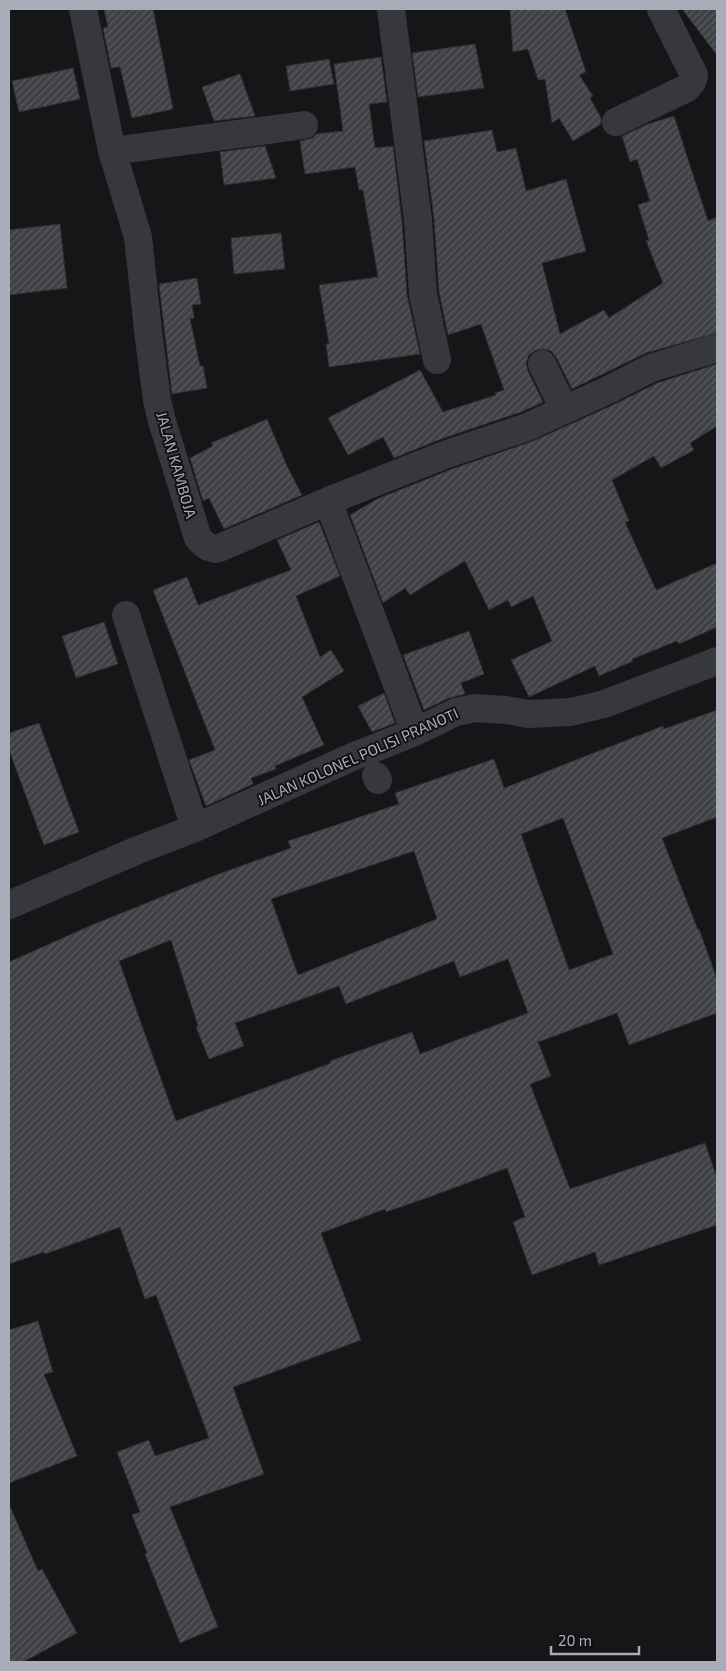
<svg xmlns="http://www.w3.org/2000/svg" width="726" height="1671" font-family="'Exo 2',sans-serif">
<defs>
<pattern id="building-hatch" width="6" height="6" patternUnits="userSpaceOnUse" patternTransform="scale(1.25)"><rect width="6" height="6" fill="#404145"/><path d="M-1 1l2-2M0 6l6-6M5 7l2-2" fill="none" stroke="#595a5e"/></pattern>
</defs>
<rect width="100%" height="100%" fill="#161618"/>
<!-- building -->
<path fill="url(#building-hatch)" stroke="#303034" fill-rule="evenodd" d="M 104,9 L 153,9 L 173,109 L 132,118 L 120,67 L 111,68 L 103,28 L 108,27 Z
M 510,9 L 565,9 L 586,72 L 579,75 L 593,96 L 590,98 L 601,118 L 601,124 L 573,141 L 559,118 L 552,123 L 545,79 L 538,80 L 528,49 L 513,52 Z
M 682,9 L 717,9 L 717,55 Z
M 475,44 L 484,88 L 418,97 L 412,53 Z
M 381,57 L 387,102 L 369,104 L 375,148 L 393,146 L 402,222 L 407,295 L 420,354 L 329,367 L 326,344 L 329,344 L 319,285 L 378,277 L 363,190 L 359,190 L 355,167 L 305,174 L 300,141 L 313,138 L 316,134 L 343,131 L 334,64 Z
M 329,59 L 334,84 L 290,91 L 286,66 Z
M 73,68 L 80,99 L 19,112 L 12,81 Z
M 240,74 L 255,116 L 214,121 L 202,87 Z
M 674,116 L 708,221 L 717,217 L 717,333 L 646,353 L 572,389 L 556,357 L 551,351 L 544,349 L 536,350 L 529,355 L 526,363 L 528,371 L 543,402 L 521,412 L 441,439 L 394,458 L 383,437 L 348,455 L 328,418 L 420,370 L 443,412 L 496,395 L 495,393 L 504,390 L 481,324 L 448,335 L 439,292 L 434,219 L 424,141 L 492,130 L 497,152 L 516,148 L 526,191 L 566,179 L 586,251 L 542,263 L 560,334 L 604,310 L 609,318 L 663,283 L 646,241 L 649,240 L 638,205 L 650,201 L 637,159 L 630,162 L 622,136 L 648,124 Z
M 265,146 L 276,178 L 224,185 L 220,152 Z
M 60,224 L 67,288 L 9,295 L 9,230 Z
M 281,233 L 285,269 L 234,274 L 231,238 Z
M 197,278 L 201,304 L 192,305 L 194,318 L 190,319 L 200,366 L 203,366 L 207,388 L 172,394 L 159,284 Z
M 717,364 L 717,426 L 690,443 L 694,450 L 661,468 L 654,456 L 612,480 L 629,521 L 625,522 L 656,590 L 717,563 L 717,627 L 679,644 L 677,641 L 632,659 L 633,661 L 599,676 L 595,666 L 529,697 L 511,660 L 552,641 L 533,596 L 511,607 L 508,600 L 489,610 L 465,561 L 410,595 L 405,588 L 383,603 L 350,515 L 377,499 L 452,469 L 533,441 L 615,404 L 657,383 Z
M 267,419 L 287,466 L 302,495 L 224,529 L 209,498 L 203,501 L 190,458 L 213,446 L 211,443 Z
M 319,522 L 340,576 L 296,596 L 320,657 L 331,650 L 344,671 L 302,697 L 324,745 L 275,766 L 276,769 L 251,778 L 253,784 L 206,806 L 189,760 L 215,750 L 153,590 L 187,577 L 198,605 L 291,570 L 277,540 Z
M 104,622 L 118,664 L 76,678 L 62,636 Z
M 469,631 L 484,674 L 461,683 L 465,694 L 449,698 L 424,710 L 403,655 Z
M 384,693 L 395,723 L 372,732 L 358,706 Z
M 717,710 L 717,817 L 662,838 L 698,930 L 699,929 L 717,979 L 717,1013 L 629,1045 L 617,1013 L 538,1042 L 551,1076 L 530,1084 L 570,1189 L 705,1143 L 717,1178 L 717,1225 L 599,1265 L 595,1252 L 532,1275 L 513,1222 L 525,1217 L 507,1168 L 432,1196 L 386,1212 L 385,1209 L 321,1233 L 361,1340 L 233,1387 L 264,1474 L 170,1507 L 218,1627 L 180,1643 L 145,1554 L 147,1553 L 132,1515 L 140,1512 L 117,1452 L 149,1440 L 155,1456 L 209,1438 L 156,1295 L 145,1299 L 120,1227 L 45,1254 L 44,1252 L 9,1264 L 9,962 L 92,925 L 216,875 L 291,848 L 288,841 L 399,804 L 395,793 L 494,759 L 504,788 L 663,726 L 664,729 ZM 563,818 L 613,954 L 569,970 L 521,834 ZM 414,851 L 437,919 L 298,975 L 271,899 ZM 171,940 L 198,1026 L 196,1027 L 209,1059 L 244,1046 L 235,1023 L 339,986 L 346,1004 L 454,961 L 460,977 L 508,959 L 528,1013 L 420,1054 L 412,1032 L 330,1061 L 331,1063 L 176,1121 L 119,961 Z
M 39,723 L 79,832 L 44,845 L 9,750 L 9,733 Z
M 38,1321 L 53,1372 L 44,1374 L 77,1456 L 9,1483 L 9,1330 Z
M 9,1504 L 38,1571 L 42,1569 L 77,1633 L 23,1662 L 9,1662 Z"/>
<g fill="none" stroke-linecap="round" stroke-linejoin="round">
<!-- minor -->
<path stroke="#37383d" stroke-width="28" d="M 83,9 L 112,151 L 138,237 L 149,339 L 157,400 L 162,421 L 198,538 C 204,545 208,548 217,549 L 328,501 L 447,454 L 527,427 L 608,390 L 651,368 L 717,348
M 391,9 L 418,220 L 423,294 L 437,360
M 616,122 L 687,88 L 692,82 L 694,75 L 661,9
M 112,151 L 304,125
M 542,364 L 564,409
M 328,501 L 415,732
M 126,615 L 195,828
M 376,776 L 378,780"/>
<!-- tertiary -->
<path stroke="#37383d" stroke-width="28" d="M 9,905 L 138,850 L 195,828 L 352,757 L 415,732 L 456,712 L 475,708 L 506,710 L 528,714 L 571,712 L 604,704 L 717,661"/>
</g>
<g text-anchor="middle" stroke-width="4" stroke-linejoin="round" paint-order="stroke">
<!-- street labels -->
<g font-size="15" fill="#a8adb8" stroke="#111113">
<text transform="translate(176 465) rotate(74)" y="5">JALAN KAMBOJA</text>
<text transform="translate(358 757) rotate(-24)" y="5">JALAN KOLONEL POLISI PRANOTI</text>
</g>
</g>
<!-- border -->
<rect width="726" height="1671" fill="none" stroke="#a8adb8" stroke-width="20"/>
<!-- scale -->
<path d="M551 1646v8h88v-8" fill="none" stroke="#a8adb8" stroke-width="2.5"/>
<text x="558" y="1646" font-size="15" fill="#a8adb8" stroke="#111113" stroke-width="4" paint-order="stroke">20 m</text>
</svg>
